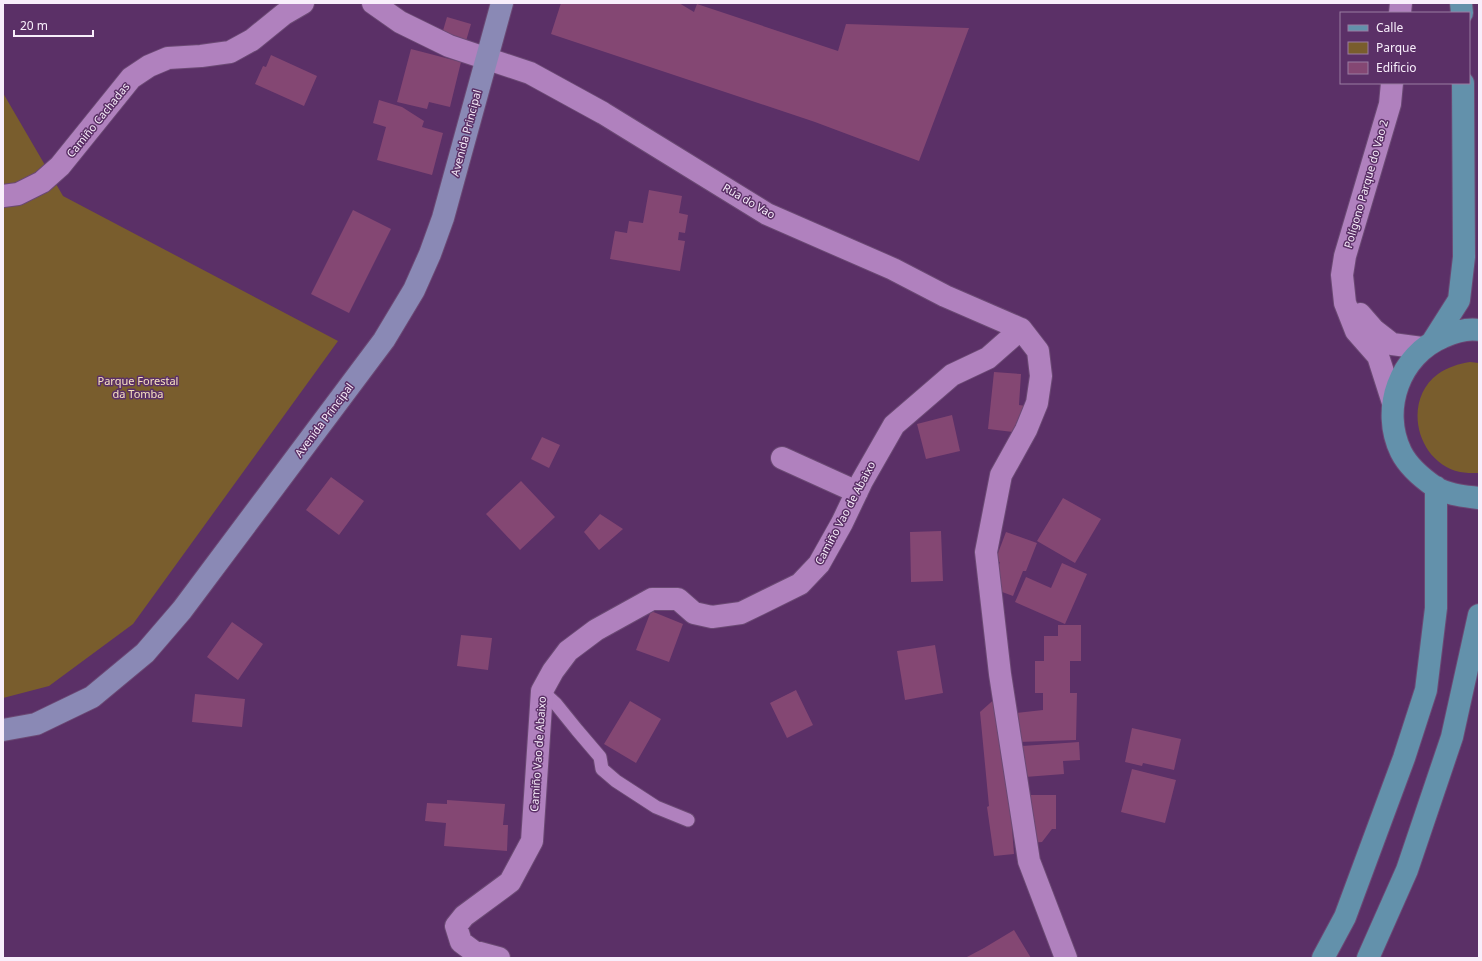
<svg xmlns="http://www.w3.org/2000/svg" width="1482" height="961" font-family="'Noto Sans',sans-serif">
<rect width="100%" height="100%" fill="#5b3067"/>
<!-- green -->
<path fill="#795d2d" d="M 3,93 L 63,196 L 338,341 L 133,624 L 49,686 L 3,698 Z
M 1470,362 L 1479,363 L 1478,473 C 1472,473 1465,473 1460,472 C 1416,462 1402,400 1438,374 C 1448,367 1458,364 1470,362 Z"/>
<!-- building -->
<path fill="#844773" d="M 561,3 L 679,3 L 694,12 L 697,4 L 838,51 L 846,24 L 969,28 L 919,161 L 815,122 L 551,34 Z
M 447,17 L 471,24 L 466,41 L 442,34 Z
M 411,49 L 461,62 L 450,107 L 429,102 L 427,109 L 397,102 Z
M 271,55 L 317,76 L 304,106 L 255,84 L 263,66 L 266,67 Z
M 379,100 L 402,107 L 424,121 L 422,127 L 443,133 L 432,175 L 377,160 L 386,127 L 373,123 Z
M 649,190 L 682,196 L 679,213 L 688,215 L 685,233 L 679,232 L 678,240 L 685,241 L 680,271 L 610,259 L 615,231 L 627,233 L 629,221 L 643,223 Z
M 353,210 L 391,229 L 349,313 L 311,294 Z
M 994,372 L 1021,374 L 1019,405 L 1026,406 L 1013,432 L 988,429 Z
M 952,415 L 960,451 L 926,459 L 917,424 Z
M 542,437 L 560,445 L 549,468 L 531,459 Z
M 331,477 L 364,501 L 339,535 L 306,510 Z
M 521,481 L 555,517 L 520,550 L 486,514 Z
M 1063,498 L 1101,519 L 1075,563 L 1037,541 Z
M 600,514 L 623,529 L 599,550 L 584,532 Z
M 941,531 L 943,581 L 911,582 L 910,532 Z
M 1006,532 L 1037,543 L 1026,571 L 1023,571 L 1013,596 L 994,589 L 994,580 L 1000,562 L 995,561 Z
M 1062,563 L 1087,574 L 1065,624 L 1015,602 L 1026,577 L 1051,588 Z
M 651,611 L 683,624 L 669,662 L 636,650 Z
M 232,622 L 263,644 L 238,680 L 207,657 Z
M 1058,625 L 1081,625 L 1081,661 L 1070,661 L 1070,693 L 1077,693 L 1076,740 L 1019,742 L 1015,713 L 1043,710 L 1043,693 L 1035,693 L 1035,661 L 1044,661 L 1044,636 L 1058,636 Z
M 461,635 L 492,638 L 488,670 L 457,666 Z
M 935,645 L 943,693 L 905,700 L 897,651 Z
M 796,690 L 813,725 L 787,738 L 770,703 Z
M 195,694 L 245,699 L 242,727 L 192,722 Z
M 998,696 L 1014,827 L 1012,828 L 1014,854 L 994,856 L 987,807 L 989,806 L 980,712 Z
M 630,701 L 661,719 L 636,763 L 604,744 Z
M 1132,728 L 1181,739 L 1174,770 L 1143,763 L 1142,766 L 1125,762 Z
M 1079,742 L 1080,760 L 1063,761 L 1064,774 L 1025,777 L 1022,746 Z
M 1132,769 L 1176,780 L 1165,823 L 1121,812 Z
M 1030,795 L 1056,795 L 1056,829 L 1052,829 L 1042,842 L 1030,843 Z
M 447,800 L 505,804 L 503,825 L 508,825 L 507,851 L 444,846 L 446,823 L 425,821 L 427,803 L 447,804 Z
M 1014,930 L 1031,958 L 965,958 L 984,948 Z"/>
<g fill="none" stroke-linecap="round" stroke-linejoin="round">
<defs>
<path id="lane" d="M 542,691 L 556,704 L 577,730 L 600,757 L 602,769 L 616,781 L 656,807 L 688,820"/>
<path id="street" d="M 373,3 L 400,22 L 449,46 L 530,73 L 603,113 L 767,214 L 893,269 L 945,296 L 1021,329 L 1038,351 L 1041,376 L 1037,403 L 1026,430 L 1001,475 L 986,552 L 1000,674 L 1029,861 L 1066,958
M 1400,13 L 1401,3
M 1392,83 L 1390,104 L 1345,256 L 1342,275 L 1345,303 L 1356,331 L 1378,356 L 1393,403
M 3,196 L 18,194 L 42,182 L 60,166 L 131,78 L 149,66 L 168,58 L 201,56 L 230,52 L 252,40 L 284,14 L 303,3
M 1360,314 L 1374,330 L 1392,344 L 1422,348
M 782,458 L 857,492
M 499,958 L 473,951 L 461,942 L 456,926 L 464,916 L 510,882 L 532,841 L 542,691 L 553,671 L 568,651 L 596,630 L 652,599 L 678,599 L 694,613 L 712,617 L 741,613 L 800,584 L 819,564 L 842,523 L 862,481 L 894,425 L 952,375 L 988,358 L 1021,329"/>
<path id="secondary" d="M 3,730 L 36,724 L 92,697 L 145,653 L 182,610 L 384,340 L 414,290 L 430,254 L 443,218 L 502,3"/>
<path id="primary" d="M 1461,3 L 1462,13
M 1479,330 C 1467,328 1454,332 1443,337 C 1400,355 1380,409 1401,452 C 1408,466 1422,478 1435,487 C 1448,495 1464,496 1479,498
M 1433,341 L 1459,300 L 1464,257 L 1463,83
M 1323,958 L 1345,917 L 1404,758 L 1426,690 L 1436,608 L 1436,487
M 1368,958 L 1407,870 L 1452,737 L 1479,615"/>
</defs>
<!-- lane casing -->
<use href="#lane" stroke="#6b4974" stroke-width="15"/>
<!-- street casing -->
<use href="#street" stroke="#6b4974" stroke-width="24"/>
<!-- secondary casing -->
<use href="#secondary" stroke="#6b4974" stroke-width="24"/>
<!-- primary casing -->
<use href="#primary" stroke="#6b4974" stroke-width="24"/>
<!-- lane -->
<use href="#lane" stroke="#b081be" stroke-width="13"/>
<!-- street -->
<use href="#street" stroke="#b081be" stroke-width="22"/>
<!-- secondary -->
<use href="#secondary" stroke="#8a89b5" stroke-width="22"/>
<!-- primary -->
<use href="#primary" stroke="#6391ab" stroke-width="22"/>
</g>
<g text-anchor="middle" stroke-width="3" stroke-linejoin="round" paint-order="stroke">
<!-- street labels -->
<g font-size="11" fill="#f8eefb" stroke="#5b3067">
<text transform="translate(98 120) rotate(-51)" y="4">Camiño Cachadas</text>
<text transform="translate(466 133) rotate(-75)" y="4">Avenida Principal</text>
<text transform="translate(1366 184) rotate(-74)" y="4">Polígono Parque do Vao 2</text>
<text transform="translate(749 201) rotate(30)" y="4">Rúa do Vao</text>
<text transform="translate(324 420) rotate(-53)" y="4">Avenida Principal</text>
<text transform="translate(845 513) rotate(-62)" y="4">Camiño Vao de Abaixo</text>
<text transform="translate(538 754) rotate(-86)" y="4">Camiño Vao de Abaixo</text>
</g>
<!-- park labels -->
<g font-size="11" fill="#f7e1bf" stroke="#5b3067">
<text x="138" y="385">Parque Forestal<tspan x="138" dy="13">da Tomba</tspan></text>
</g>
</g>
<!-- border -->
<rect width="1482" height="961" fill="none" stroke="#f8eefb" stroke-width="8"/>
<!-- legend -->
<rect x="1340" y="12" width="130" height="72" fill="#5b3067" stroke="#9a7ca2"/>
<rect x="1348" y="25" width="20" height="6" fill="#6391ab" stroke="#9a7ca2"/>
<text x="1376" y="32" font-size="12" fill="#f8eefb">Calle</text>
<rect x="1348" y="42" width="20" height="12" fill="#795d2d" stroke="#9a7ca2"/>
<text x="1376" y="52" font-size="12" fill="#f8eefb">Parque</text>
<rect x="1348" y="62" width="20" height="12" fill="#844773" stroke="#9a7ca2"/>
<text x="1376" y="72" font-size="12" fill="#f8eefb">Edificio</text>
<!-- scale -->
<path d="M14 30v6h79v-6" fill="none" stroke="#f8eefb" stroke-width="2"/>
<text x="20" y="30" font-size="12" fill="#f8eefb" stroke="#5b3067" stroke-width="3" paint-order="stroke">20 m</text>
</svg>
